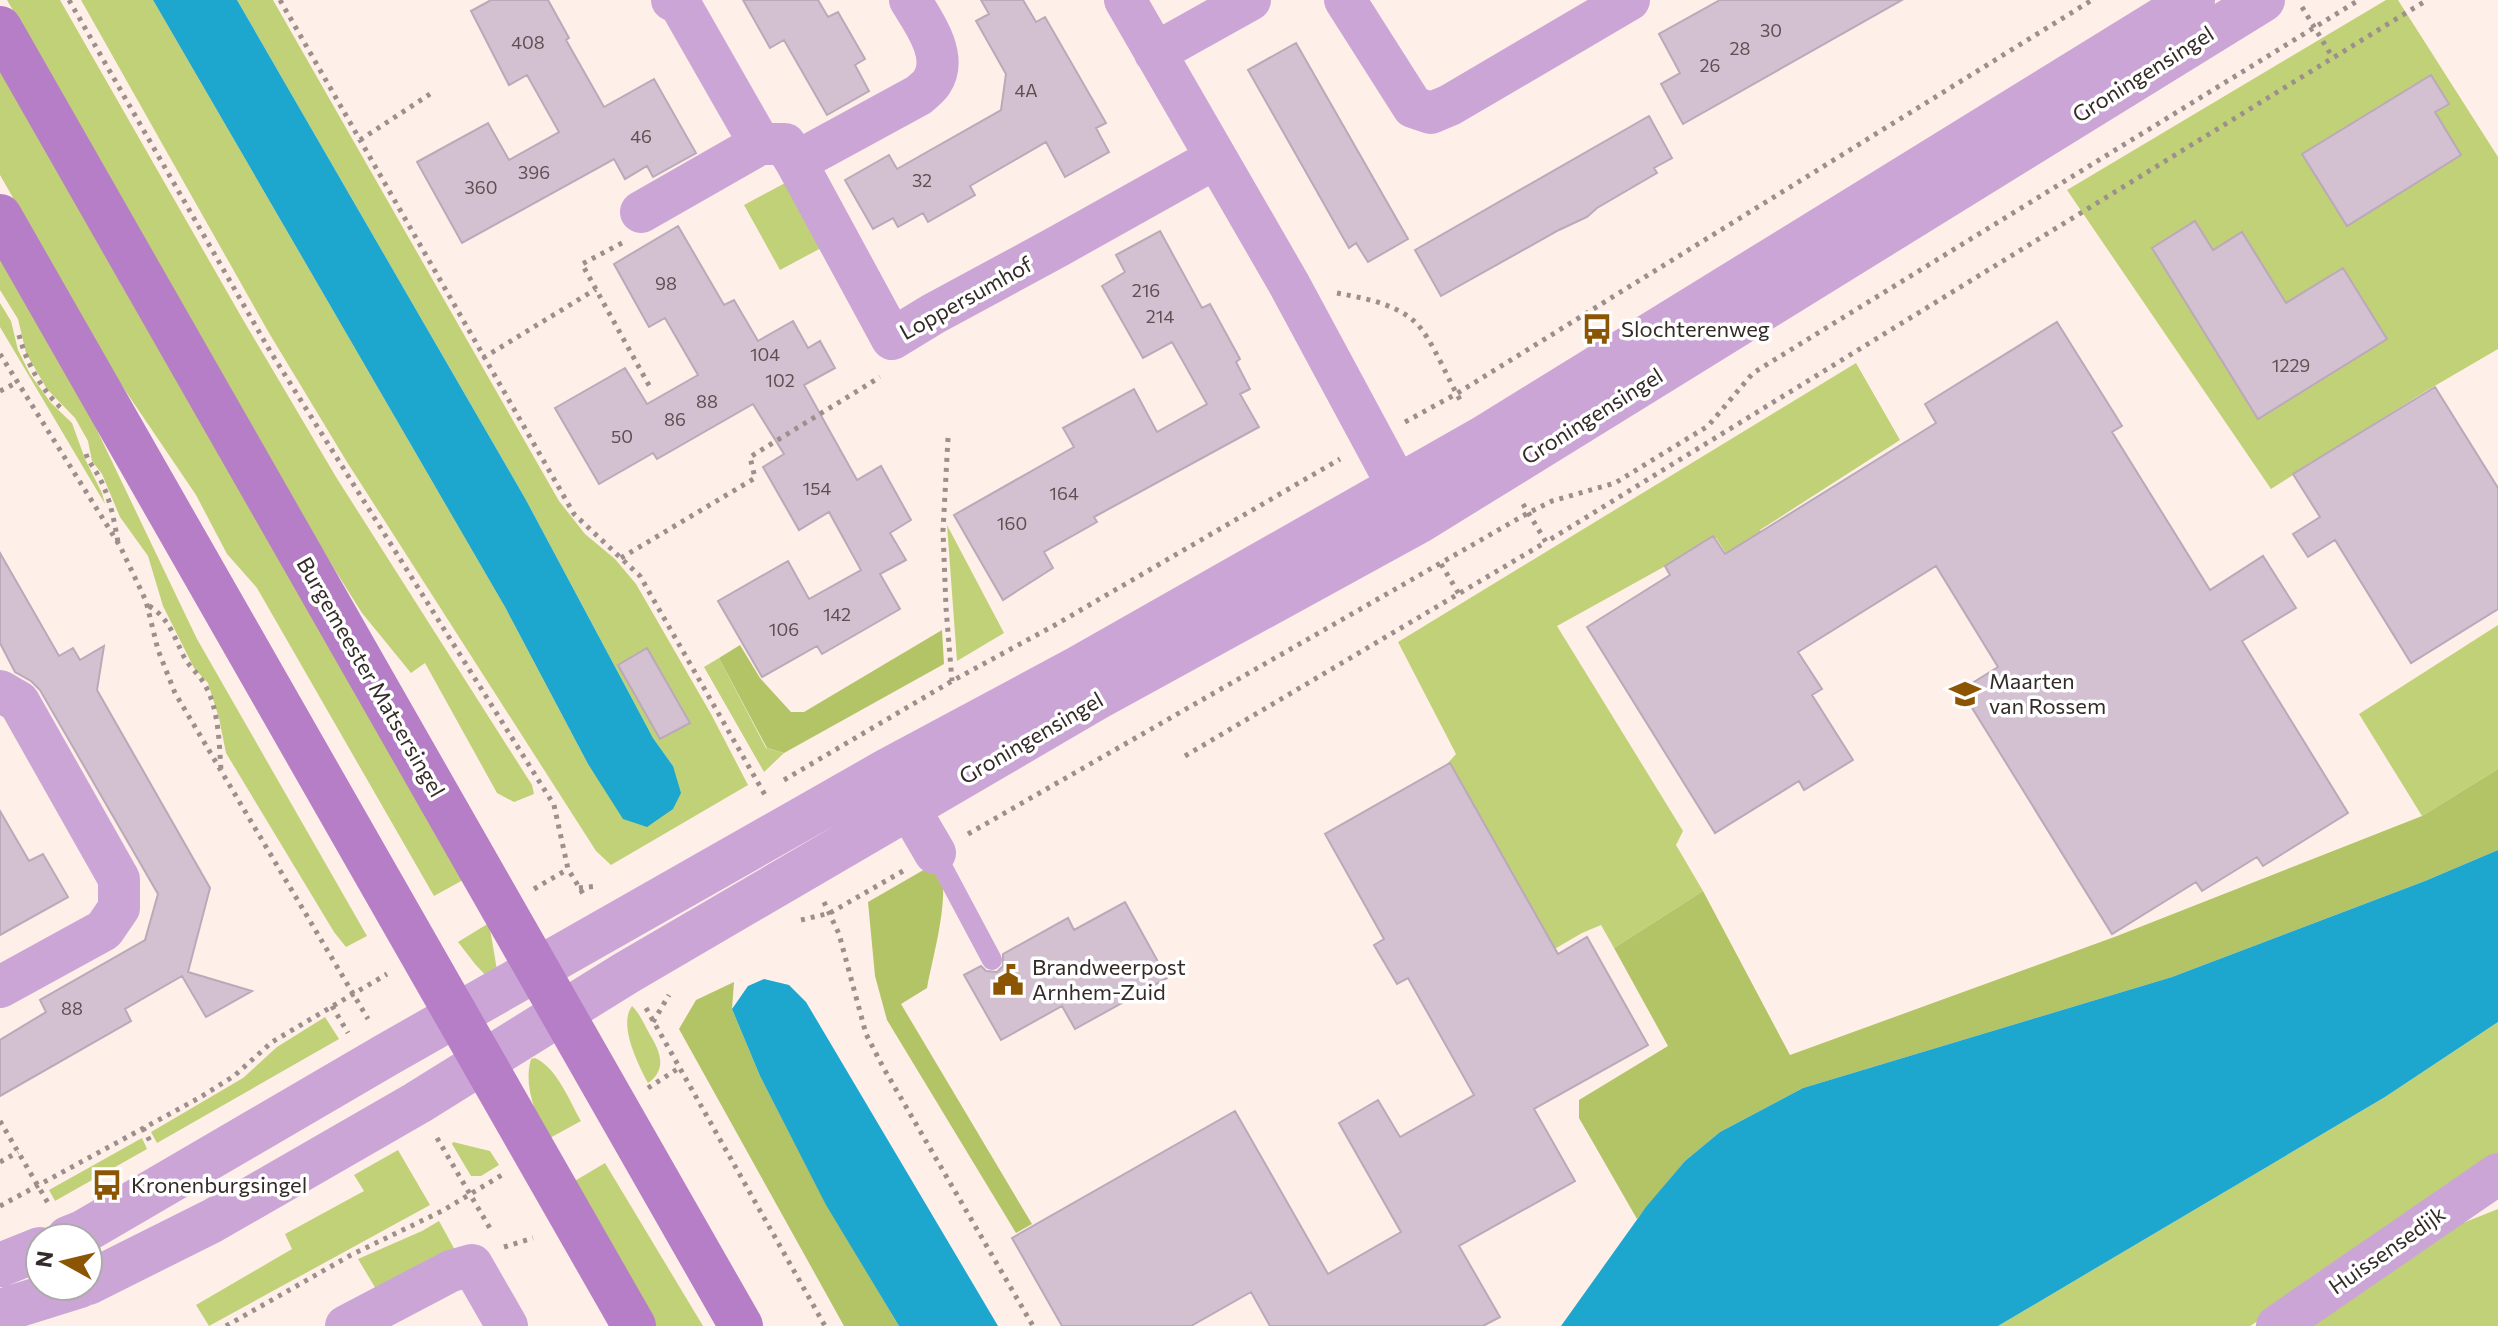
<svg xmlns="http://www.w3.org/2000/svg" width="2498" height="1326" font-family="Commissioner,sans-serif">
<rect width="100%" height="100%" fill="#feefe9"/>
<!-- green -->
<path fill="#c1d178" d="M 7,0 L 60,0 L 242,318 L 336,477 L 532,785 L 534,794 L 514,802 L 497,793 L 425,663 L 411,673 L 362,613 L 318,543 Z
M 81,0 L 153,0 L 505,607 L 588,764 L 600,782 L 673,766 L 653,738 L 526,500 L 237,0 L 273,0 L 559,501 L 585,534 L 615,559 L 636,584 L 711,714 L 748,785 L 611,865 L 596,851 L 347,462 L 269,333 Z
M 2386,0 L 2398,0 L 2498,157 L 2498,349 L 2426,391 L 2271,489 L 2067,190 Z
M 0,69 L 463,880 L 434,896 L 257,588 L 227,554 L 196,495 L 112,371 L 0,175 Z
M 787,182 L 823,247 L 780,270 L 744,205 Z
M 0,252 L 72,378 L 197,639 L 367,936 L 346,947 L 334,932 L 226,753 L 219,718 L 208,683 L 194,668 L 163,606 L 148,556 L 120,517 L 102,474 L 92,461 L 88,441 L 75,418 L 47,389 L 26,353 L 18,319 L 0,290 Z
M 0,303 L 11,321 L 18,350 L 30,374 L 51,403 L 72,423 L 85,459 L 102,493 L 105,504 L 0,327 Z
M 1856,363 L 1900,440 L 1760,530 L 1789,577 L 1755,598 L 1716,538 L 1557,626 L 1683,831 L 1676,845 L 1703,891 L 1614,948 L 1601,925 L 1582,933 L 1448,1011 L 1522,898 L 1447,764 L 1456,754 L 1398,642 Z
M 947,525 L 1004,633 L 957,661 Z
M 2498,625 L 2498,769 L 2422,816 L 2359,714 Z
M 719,658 L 766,748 L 784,753 L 764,772 L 704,667 Z
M 489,923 L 497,970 L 489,979 L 475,964 L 458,942 Z
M 632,1006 C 640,1014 644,1024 649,1033 C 660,1051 668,1069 648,1083 C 638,1064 618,1025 632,1006 Z
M 325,1017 L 339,1039 L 157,1143 L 151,1132 L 243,1078 L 277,1047 Z
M 2498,1022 L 2498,1161 L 2406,1226 L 2250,1326 L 1998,1326 L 2385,1097 Z
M 535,1058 C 557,1068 569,1100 581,1121 L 548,1139 C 536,1114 523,1087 531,1059 Z
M 142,1138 L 147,1149 L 55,1201 L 49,1190 Z
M 453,1142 L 490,1151 L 499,1165 L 481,1176 L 471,1176 L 452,1144 Z
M 398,1150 L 430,1205 L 209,1326 L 196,1305 L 292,1249 L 285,1234 L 364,1191 L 354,1175 Z
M 605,1163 L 703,1326 L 656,1326 L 573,1182 Z
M 2498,1209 L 2498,1326 L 2301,1326 L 2435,1234 Z
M 439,1221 L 456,1252 L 379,1294 L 358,1259 L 422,1231 Z"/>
<!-- forest -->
<path fill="#b3c466" d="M 942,630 L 944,664 L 784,753 L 767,748 L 719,658 L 740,645 L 760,678 L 791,712 L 804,712 Z
M 2498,769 L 2498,850 L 2425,881 L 2172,977 L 1803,1088 L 1720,1132 L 1685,1161 L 1637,1219 L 1579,1118 L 1579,1100 L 1668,1046 L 1614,948 L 1703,891 L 1790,1055 L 2117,936 L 2422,816 Z
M 939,861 C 951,895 934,951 927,988 L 901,1004 L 1032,1224 L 1016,1233 L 887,1020 L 875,976 L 868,902 Z
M 734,982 L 732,1009 L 760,1076 L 826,1204 L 899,1326 L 844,1326 L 679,1029 L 696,1000 Z"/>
<!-- water -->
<path fill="#1da6ce" d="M 153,0 L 237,0 L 526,500 L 653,738 L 673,766 L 681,793 L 673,809 L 647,827 L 623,819 L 588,764 L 505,607 Z
M 2498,850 L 2498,1022 L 2385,1097 L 1998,1326 L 1561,1326 L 1646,1207 L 1685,1161 L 1720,1132 L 1803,1088 L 2172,977 L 2425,881 Z
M 764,979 L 789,985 L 806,1002 L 998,1326 L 899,1326 L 826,1205 L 760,1076 L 732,1009 L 748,986 Z"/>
<!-- building -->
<path fill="#d3c1d2" stroke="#baa9b9" stroke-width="2" d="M 491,0 L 548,0 L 569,38 L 566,40 L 604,107 L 654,79 L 696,153 L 653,177 L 647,166 L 625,179 L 614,159 L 462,243 L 417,162 L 488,123 L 509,160 L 559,132 L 527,75 L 509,85 L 471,11 Z
M 743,0 L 818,0 L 828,17 L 838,12 L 865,59 L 855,65 L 869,91 L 827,115 L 784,40 L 770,48 Z
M 981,0 L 1023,0 L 1036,22 L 1045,17 L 1106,123 L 1096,128 L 1109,152 L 1065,177 L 1046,142 L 970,186 L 975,195 L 928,222 L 923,213 L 898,227 L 893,218 L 873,229 L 845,180 L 889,155 L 897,169 L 1001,110 L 1006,74 L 976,21 L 989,14 Z
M 1720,0 L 1902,0 L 1683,124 L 1661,84 L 1680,73 L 1659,34 Z
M 1296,43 L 1408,239 L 1368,262 L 1356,243 L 1349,248 L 1248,70 Z
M 2431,75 L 2449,104 L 2435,112 L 2461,155 L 2347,226 L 2302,154 Z
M 1649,116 L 1672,158 L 1654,168 L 1657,173 L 1597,208 L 1587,217 L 1559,230 L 1441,296 L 1415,250 Z
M 2195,221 L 2213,250 L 2242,232 L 2286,303 L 2343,268 L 2387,339 L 2258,419 L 2152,248 Z
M 678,226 L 724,305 L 734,300 L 758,341 L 793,321 L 808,348 L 820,341 L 835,368 L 804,385 L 857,480 L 881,466 L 911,520 L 890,533 L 906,560 L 880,574 L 900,609 L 822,654 L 817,646 L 762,677 L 718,601 L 788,561 L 809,599 L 861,570 L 829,512 L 799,530 L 763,467 L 784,454 L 753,404 L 657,459 L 653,453 L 599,484 L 555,408 L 625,368 L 647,404 L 698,375 L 665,318 L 649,327 L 614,264 Z
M 1160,231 L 1202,308 L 1210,304 L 1240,359 L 1236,362 L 1250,389 L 1240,394 L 1259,427 L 1094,517 L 1097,522 L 1044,552 L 1053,568 L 1003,600 L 954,515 L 1074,447 L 1063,428 L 1134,389 L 1157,432 L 1207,404 L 1172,342 L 1143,358 L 1102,286 L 1125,272 L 1116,255 Z
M 2057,322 L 2122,426 L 2112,432 L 2210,590 L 2263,556 L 2296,608 L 2242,641 L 2348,813 L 2263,866 L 2257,857 L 2202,891 L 2196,882 L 2112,934 L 1961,690 L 1998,667 L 1936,566 L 1798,652 L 1822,689 L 1812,695 L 1853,760 L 1804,790 L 1799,781 L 1715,833 L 1587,627 L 1670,575 L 1665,566 L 1713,536 L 1725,554 L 1936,423 L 1925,404 Z
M 2435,387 L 2498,488 L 2498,609 L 2411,663 L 2335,540 L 2308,557 L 2293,534 L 2320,517 L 2293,474 Z
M 0,553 L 59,656 L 73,648 L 80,660 L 104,646 L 97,690 L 210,888 L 188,972 L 252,991 L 206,1017 L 182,976 L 125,1009 L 131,1021 L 0,1096 L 0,1040 L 46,1012 L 40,1000 L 145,940 L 158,894 L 40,690 L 31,681 L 15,672 L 0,643 Z
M 647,648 L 690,723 L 660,739 L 618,665 Z
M 1450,763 L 1558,954 L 1587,937 L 1648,1045 L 1534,1109 L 1575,1181 L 1459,1246 L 1500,1317 L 1483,1326 L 1270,1326 L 1251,1292 L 1191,1326 L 1062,1326 L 1012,1238 L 1235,1111 L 1328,1274 L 1401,1232 L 1339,1123 L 1378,1100 L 1400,1137 L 1474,1095 L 1408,978 L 1397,984 L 1374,945 L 1384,939 L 1325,834 Z
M 0,811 L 29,861 L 43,854 L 68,897 L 0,935 Z
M 1125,902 L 1167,978 L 1075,1029 L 1062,1006 L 1001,1040 L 964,975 L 981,966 L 986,971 L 997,972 L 1003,966 L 1003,954 L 1068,918 L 1074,930 Z"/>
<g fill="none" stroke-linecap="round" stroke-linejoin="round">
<!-- path -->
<path stroke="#9d908c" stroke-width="5" stroke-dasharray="4 6" stroke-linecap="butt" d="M 69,0 L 270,351 L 554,805 L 568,869 L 585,897
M 280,0 L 574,514 L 640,576 L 765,795
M 2302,7 L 2333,58
M 360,140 L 430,94
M 622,243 L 582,264 L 651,389
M 1337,293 C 1363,298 1393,303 1414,321 C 1432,337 1448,381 1462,403
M 19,335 C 26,362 41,389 61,408
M 0,354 L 120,546 L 146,601 L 158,650 L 175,693 L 368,1019
M 483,358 L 596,289
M 0,391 L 16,383
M 1405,422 L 1456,394 L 2092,0
M 948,438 L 943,531 L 946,608 L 952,681
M 86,454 C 89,463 95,469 99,477 C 110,497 114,520 118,542
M 1523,504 L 1546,542 L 2427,0
M 621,558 L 755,478 L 750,457 L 880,377
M 1441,564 L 1459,594
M 149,606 C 168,617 174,636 183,655 C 189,667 199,674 205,685 C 219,710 219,742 221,770
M 1185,756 L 1546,542
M 784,780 L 952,681 L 1055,625 L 1340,459
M 968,834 L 1528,513 L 1552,501 L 1615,483 L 1708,426 L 1753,373 L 2359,0
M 579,888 L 598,886
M 534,889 L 568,869
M 824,902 L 839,934 L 866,1034 L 883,1067 L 1033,1326
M 801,920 L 830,913 L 903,871
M 332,1006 L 348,1033
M 646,1008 L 825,1326
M 653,1022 L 669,995
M 648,1088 L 679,1068
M 0,1121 L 48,1203
M 143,1128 L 152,1145
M 437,1138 L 491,1230
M 0,1162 L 18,1152
M 0,1206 L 199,1098 L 234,1076 L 272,1042 L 387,974
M 504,1247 L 533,1238
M 226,1326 L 351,1255 L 442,1211 L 502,1175"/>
<!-- service -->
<path stroke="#cca5d7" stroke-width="20" d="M 935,853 L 992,960"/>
<!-- minor -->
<path stroke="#cca5d7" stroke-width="42" d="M 672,0 L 680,4 L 760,144 L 785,144 L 796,162 L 919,95 C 923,91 929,87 932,82 C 949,56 923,21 910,0
M 1125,0 L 1289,284 L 1415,518
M 1345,0 L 1413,107 L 1431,113 L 1450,105 L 1629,0
M 1155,53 L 1250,0
M 796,162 L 892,339 L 933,314 L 1055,248 L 1216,158
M 641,212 L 760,144
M 0,691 L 19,702 L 119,879 L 119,908 L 104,930 L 0,987
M 891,778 L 935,853
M 346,1326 L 451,1271 L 472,1265 L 507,1326
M 2277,1326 L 2498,1174"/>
<!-- tertiary -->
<path stroke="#cca5d7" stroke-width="44" d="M 68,1238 L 83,1232 L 388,1054 L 886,771 L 1078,668 L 1483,438 L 2193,0
M 0,1265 L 40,1249
M 88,1283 L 212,1221 L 417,1103 L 626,973 L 1095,699 L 1418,522 L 2263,0
M 0,1311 L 80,1286"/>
<!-- secondary -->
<path stroke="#b77ec8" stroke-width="44" d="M 0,28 L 741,1326
M 0,216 L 634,1326"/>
</g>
<!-- icons -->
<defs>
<symbol id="bus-bare" viewBox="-9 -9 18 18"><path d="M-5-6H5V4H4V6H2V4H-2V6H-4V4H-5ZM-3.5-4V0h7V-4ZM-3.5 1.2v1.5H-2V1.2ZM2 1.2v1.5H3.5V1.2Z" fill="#8b5504" stroke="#fff" stroke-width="2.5" paint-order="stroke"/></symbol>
<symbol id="school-bare" viewBox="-9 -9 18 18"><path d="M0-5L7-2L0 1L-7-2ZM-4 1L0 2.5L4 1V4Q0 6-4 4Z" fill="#8b5504" stroke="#fff" stroke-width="2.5" paint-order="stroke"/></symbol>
<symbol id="civic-bare" viewBox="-9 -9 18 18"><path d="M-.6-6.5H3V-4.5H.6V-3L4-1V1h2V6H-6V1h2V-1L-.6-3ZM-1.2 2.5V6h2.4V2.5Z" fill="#8b5504" stroke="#fff" stroke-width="2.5" paint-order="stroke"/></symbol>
</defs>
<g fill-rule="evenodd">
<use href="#bus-bare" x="1575" y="307" width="44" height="44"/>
<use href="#school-bare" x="1943" y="672" width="44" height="44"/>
<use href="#civic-bare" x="986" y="958" width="44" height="44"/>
<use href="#bus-bare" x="85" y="1163" width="44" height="44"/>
</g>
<g text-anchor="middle" stroke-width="7" stroke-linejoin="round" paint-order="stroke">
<!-- number labels -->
<g font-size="18" fill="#5c5052">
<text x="1771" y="37">30</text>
<text x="528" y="49">408</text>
<text x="1740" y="55">28</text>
<text x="1710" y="72">26</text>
<text x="1026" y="97">4A</text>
<text x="641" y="143">46</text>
<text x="534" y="179">396</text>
<text x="922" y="187">32</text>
<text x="481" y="194">360</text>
<text x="666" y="290">98</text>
<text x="1146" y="297">216</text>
<text x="1160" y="323">214</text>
<text x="765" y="361">104</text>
<text x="2291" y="372">1229</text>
<text x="780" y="387">102</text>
<text x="707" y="408">88</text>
<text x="675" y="426">86</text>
<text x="622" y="443">50</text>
<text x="817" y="495">154</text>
<text x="1064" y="500">164</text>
<text x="1012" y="530">160</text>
<text x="837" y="621">142</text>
<text x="784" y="636">106</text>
<text x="72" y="1015">88</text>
</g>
<!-- street labels -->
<g font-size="22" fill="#342b28" stroke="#fff">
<text transform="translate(2143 74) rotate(-32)" y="8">Groningensingel</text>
<text transform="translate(966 298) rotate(-29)" y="8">Loppersumhof</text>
<text transform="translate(1592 416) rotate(-32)" y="8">Groningensingel</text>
<text transform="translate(371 677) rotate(60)" y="8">Burgemeester Matsersingel</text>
<text transform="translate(1031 738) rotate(-30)" y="8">Groningensingel</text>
<text transform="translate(2387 1250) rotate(-35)" y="8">Huissensedijk</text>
</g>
<!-- poi labels -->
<g font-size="22" fill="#342b28" stroke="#fff" text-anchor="start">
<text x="1621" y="337">Slochterenweg</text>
<text x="1989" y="689">Maarten<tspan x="1989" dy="25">van Rossem</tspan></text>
<text x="1032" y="975">Brandweerpost<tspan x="1032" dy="25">Arnhem-Zuid</tspan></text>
<text x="131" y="1193">Kronenburgsingel</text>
</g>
</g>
<!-- north arrow -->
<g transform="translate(64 1262) rotate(278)"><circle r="38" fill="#ffffff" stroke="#aeaaa9" stroke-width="2"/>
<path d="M0-6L14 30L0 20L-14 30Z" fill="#8b5504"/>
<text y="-12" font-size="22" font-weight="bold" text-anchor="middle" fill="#342b28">N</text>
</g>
</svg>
